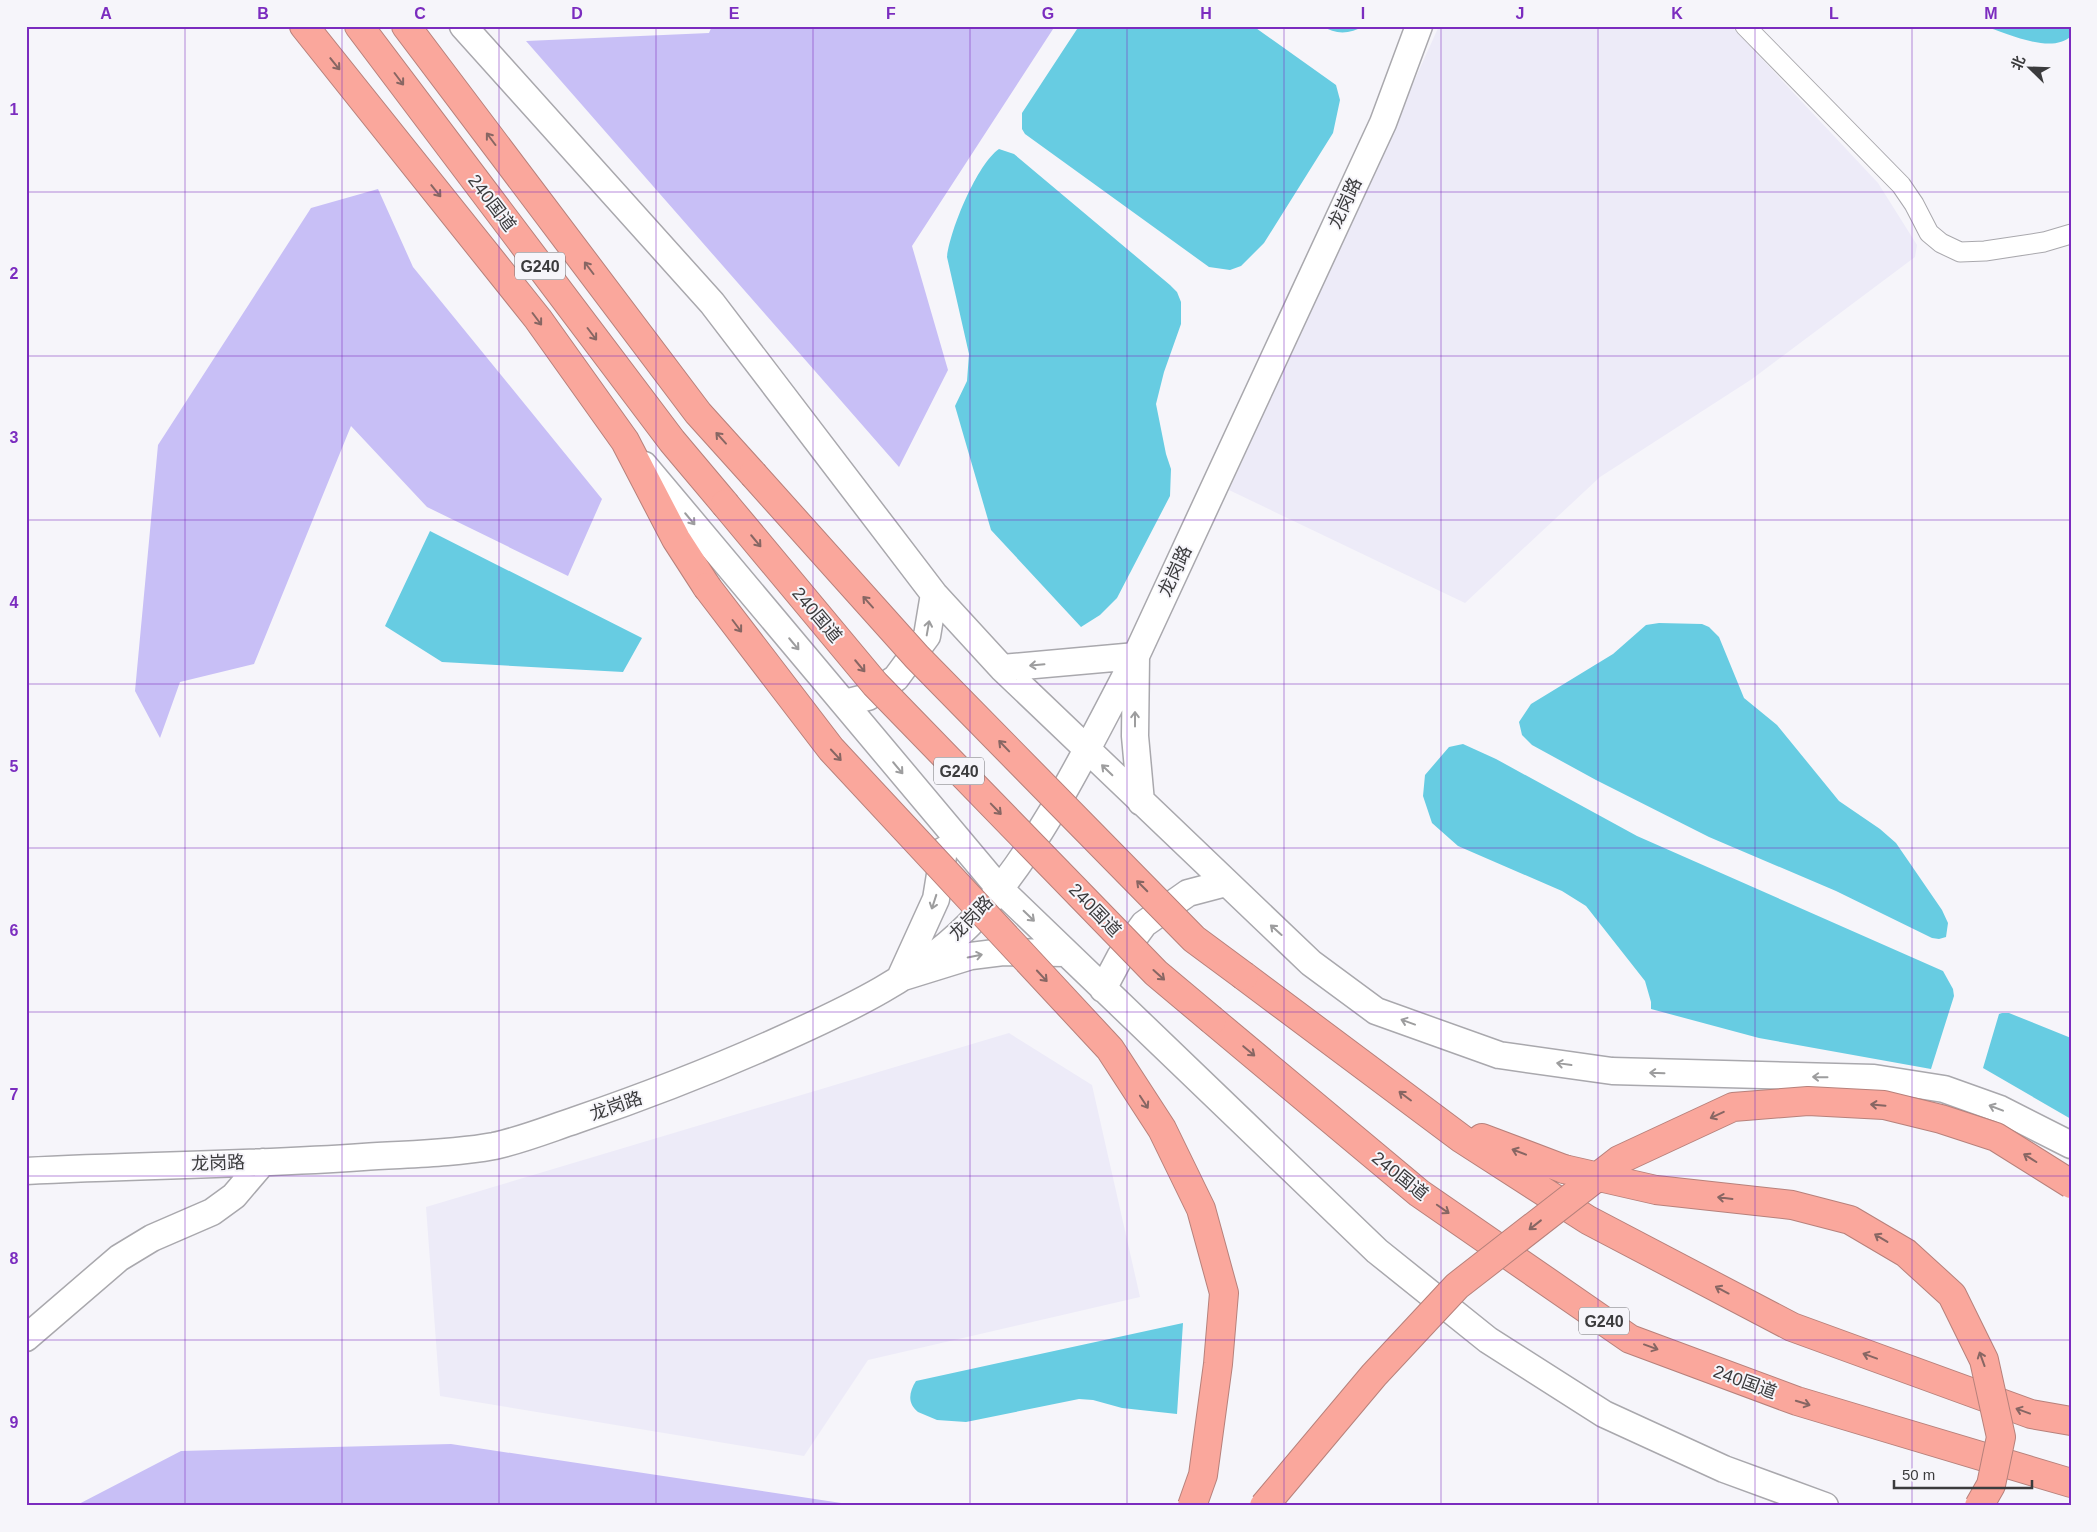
<svg xmlns="http://www.w3.org/2000/svg" width="2097" height="1532" font-family="Arial,'Noto Sans SC',sans-serif">
<rect width="100%" height="100%" fill="#f6f5fa"/>
<!-- built -->
<path fill="#edebf8" d="M 1439,26 L 1731,26 L 1878,183 L 1917,245 L 1915,257 L 1752,379 L 1600,477 L 1465,603 L 1229,490 Z
M 1009,1033 L 1092,1085 L 1140,1297 L 868,1360 L 804,1456 L 440,1396 L 426,1207 Z"/>
<!-- green -->
<path fill="#c8bff6" d="M 712,26 L 1055,26 L 912,246 L 948,370 L 899,467 L 526,41 L 709,33 Z
M 378,189 L 413,267 L 602,499 L 568,576 L 427,507 L 351,426 L 254,664 L 180,682 L 160,738 L 135,691 L 158,445 L 311,208 Z
M 451,1444 L 861,1506 L 75,1506 L 181,1451 Z"/>
<!-- water -->
<path fill="#67cce2" d="M 1079,26 L 1253,26 L 1336,85 L 1340,100 L 1333,133 L 1264,243 L 1241,266 L 1230,270 L 1209,267 L 1025,134 L 1022,129 L 1022,113 Z
M 1322,26 L 1364,26 C 1350,34 1336,35 1322,26 Z
M 1984,26 L 2071,26 L 2071,36 C 2052,55 2006,33 1984,26 Z
M 999,149 L 1014,154 L 1170,285 L 1177,292 L 1181,302 L 1181,324 L 1164,372 L 1156,404 L 1166,454 L 1171,469 L 1170,496 L 1117,598 L 1100,615 L 1081,627 L 991,530 L 955,406 L 967,381 L 969,354 L 947,257 C 950,230 977,164 999,149 Z
M 430,531 L 642,638 L 623,672 L 442,662 L 385,626 Z
M 1659,623 L 1702,624 L 1709,627 L 1719,637 L 1744,698 L 1777,725 L 1839,801 L 1880,829 L 1896,843 L 1942,910 L 1948,923 L 1946,937 L 1939,939 L 1932,938 L 1836,891 L 1709,837 L 1596,780 L 1532,745 L 1522,735 L 1519,722 L 1531,704 L 1613,654 L 1646,625 Z
M 1463,744 L 1496,759 L 1637,836 L 1943,971 L 1953,989 L 1954,996 L 1931,1069 L 1759,1038 L 1651,1009 L 1651,1002 L 1645,981 L 1586,906 L 1562,891 L 1458,846 L 1432,823 L 1423,796 L 1425,775 L 1449,747 Z
M 2002,1013 L 2009,1013 L 2071,1038 L 2071,1119 L 1983,1068 L 1999,1014 Z
M 1183,1323 L 1177,1414 L 1122,1408 L 1093,1400 L 1079,1399 L 966,1422 L 937,1420 L 918,1412 C 907,1403 909,1392 916,1381 Z"/>
<g fill="none" stroke-linecap="round" stroke-linejoin="round">
<defs>
<path id="street" d="M 1745,26 L 1901,185 L 1914,204 L 1929,233 L 1941,243 L 1960,252 L 1985,251 L 2044,242 L 2071,234"/>
<path id="secondary" d="M 463,26 L 712,303 L 934,594 L 1002,668 L 1311,963 L 1376,1011 L 1499,1055 L 1612,1071 L 1874,1078 L 1944,1089 L 2000,1109 L 2071,1145
M 644,465 L 999,888 L 1377,1251 L 1488,1340 L 1604,1414 L 1724,1469 L 1825,1506
M 1002,668 L 1136,656 L 1135,736 L 1141,802
M 844,703 L 868,697 L 896,678 L 927,636 L 934,594
M 944,850 L 936,899 L 900,978 L 971,956 L 1003,952 L 1066,953
M 1103,989 L 1120,957 L 1144,924 L 1188,893 L 1226,883
M 26,1171 C 138,1165 251,1165 363,1157 C 406,1154 451,1154 494,1146 C 522,1140 549,1129 576,1120 C 643,1097 708,1072 773,1043 C 845,1011 924,975 978,915 C 1043,843 1091,741 1136,656 L 1383,123 L 1419,26
M 26,1338 L 119,1258 L 152,1238 L 212,1212 L 234,1196 L 263,1162"/>
<path id="highway" d="M 304,26 L 538,319 L 625,441 L 676,539 L 707,587
M 359,26 L 672,441 L 725,504
M 406,26 L 698,413 L 753,474
M 1244,976 L 1462,1139 L 1588,1220 L 1792,1327 L 2031,1414 L 2071,1421
M 1212,1020 L 1419,1193 L 1630,1339 L 1797,1401 L 2071,1483
M 1482,1138 L 1564,1169"/>
</defs>
<!-- street casing -->
<use href="#street" stroke="#a9a8ad" stroke-width="21"/>
<!-- secondary casing -->
<use href="#secondary" stroke="#a9a8ad" stroke-width="29"/>
<!-- highway casing -->
<use href="#highway" stroke="#b7817b" stroke-width="30"/>
<!-- street -->
<use href="#street" stroke="#fff" stroke-width="19"/>
<!-- secondary -->
<use href="#secondary" stroke="#fff" stroke-width="26"/>
<!-- highway -->
<use href="#highway" stroke="#faa79c" stroke-width="28"/>
<defs>
<path id="highway-bridge" d="M 753,474 L 917,657 L 1194,939 L 1244,976
M 725,504 L 875,684 L 1156,973 L 1212,1020
M 707,587 L 831,749 L 1110,1049 L 1162,1129 L 1201,1209 L 1224,1293 L 1218,1364 L 1203,1475 L 1192,1506
M 1564,1169 L 1656,1190 L 1792,1205 L 1850,1220 L 1906,1253 L 1952,1295 L 1984,1360 L 2001,1437 L 1991,1485 L 1979,1506
M 1264,1506 L 1374,1375 L 1457,1286 L 1619,1160 L 1733,1107 L 1808,1101 L 1884,1105 L 1941,1119 L 1996,1137 L 2071,1184"/>
</defs>
<!-- highway-bridge casing -->
<use href="#highway-bridge" stroke="#b7817b" stroke-width="30" stroke-linecap="butt"/>
<!-- highway-bridge -->
<use href="#highway-bridge" stroke="#faa79c" stroke-width="28"/>
</g>
<!-- one-way arrows -->
<defs><path id="oneway-shaft" d="M-6 0H5M1.5-3L5.5 0L1.5 3" fill="none" stroke-width="1.6" stroke-linecap="round" stroke-linejoin="round" transform="scale(1.25)"/></defs>
<g stroke="#876663">
<use href="#oneway-shaft" transform="translate(335 64) rotate(51)"/>
<use href="#oneway-shaft" transform="translate(399 79) rotate(53)"/>
<use href="#oneway-shaft" transform="translate(491 139) rotate(-127)"/>
<use href="#oneway-shaft" transform="translate(436 191) rotate(51)"/>
<use href="#oneway-shaft" transform="translate(589 268) rotate(-127)"/>
<use href="#oneway-shaft" transform="translate(537 319) rotate(53)"/>
<use href="#oneway-shaft" transform="translate(592 334) rotate(53)"/>
<use href="#oneway-shaft" transform="translate(721 438) rotate(-132)"/>
<use href="#oneway-shaft" transform="translate(756 541) rotate(50)"/>
<use href="#oneway-shaft" transform="translate(868 602) rotate(-132)"/>
<use href="#oneway-shaft" transform="translate(737 626) rotate(53)"/>
<use href="#oneway-shaft" transform="translate(860 666) rotate(50)"/>
<use href="#oneway-shaft" transform="translate(1004 746) rotate(-134)"/>
<use href="#oneway-shaft" transform="translate(836 755) rotate(47)"/>
<use href="#oneway-shaft" transform="translate(996 809) rotate(46)"/>
<use href="#oneway-shaft" transform="translate(1142 886) rotate(-135)"/>
<use href="#oneway-shaft" transform="translate(1159 975) rotate(42)"/>
<use href="#oneway-shaft" transform="translate(1042 976) rotate(47)"/>
<use href="#oneway-shaft" transform="translate(1249 1051) rotate(40)"/>
<use href="#oneway-shaft" transform="translate(1405 1096) rotate(-143)"/>
<use href="#oneway-shaft" transform="translate(1144 1102) rotate(57)"/>
<use href="#oneway-shaft" transform="translate(1878 1105) rotate(-175)"/>
<use href="#oneway-shaft" transform="translate(1717 1115) rotate(155)"/>
<use href="#oneway-shaft" transform="translate(1519 1152) rotate(-159)"/>
<use href="#oneway-shaft" transform="translate(2030 1158) rotate(-148)"/>
<use href="#oneway-shaft" transform="translate(1725 1198) rotate(-173)"/>
<use href="#oneway-shaft" transform="translate(1443 1209) rotate(35)"/>
<use href="#oneway-shaft" transform="translate(1535 1225) rotate(142)"/>
<use href="#oneway-shaft" transform="translate(1881 1238) rotate(-149)"/>
<use href="#oneway-shaft" transform="translate(1722 1290) rotate(-152)"/>
<use href="#oneway-shaft" transform="translate(1651 1347) rotate(20)"/>
<use href="#oneway-shaft" transform="translate(1870 1356) rotate(-160)"/>
<use href="#oneway-shaft" transform="translate(1982 1359) rotate(-110)"/>
<use href="#oneway-shaft" transform="translate(1803 1403) rotate(17)"/>
<use href="#oneway-shaft" transform="translate(2023 1411) rotate(-160)"/>
</g>
<g stroke="#9d9d9e">
<use href="#oneway-shaft" transform="translate(690 519) rotate(50)"/>
<use href="#oneway-shaft" transform="translate(928 628) rotate(-80)"/>
<use href="#oneway-shaft" transform="translate(794 644) rotate(50)"/>
<use href="#oneway-shaft" transform="translate(1037 665) rotate(175)"/>
<use href="#oneway-shaft" transform="translate(1135 719) rotate(-90)"/>
<use href="#oneway-shaft" transform="translate(898 768) rotate(50)"/>
<use href="#oneway-shaft" transform="translate(1107 770) rotate(-136)"/>
<use href="#oneway-shaft" transform="translate(934 902) rotate(108)"/>
<use href="#oneway-shaft" transform="translate(1029 916) rotate(44)"/>
<use href="#oneway-shaft" transform="translate(1276 930) rotate(-138)"/>
<use href="#oneway-shaft" transform="translate(975 956) rotate(-11)"/>
<use href="#oneway-shaft" transform="translate(1408 1022) rotate(-160)"/>
<use href="#oneway-shaft" transform="translate(1564 1064) rotate(-172)"/>
<use href="#oneway-shaft" transform="translate(1657 1073) rotate(-178)"/>
<use href="#oneway-shaft" transform="translate(1820 1077) rotate(-179)"/>
<use href="#oneway-shaft" transform="translate(1996 1108) rotate(-159)"/>
</g>
<!-- grid -->
<path fill="none" stroke="#7b2cbf" stroke-width="1" stroke-opacity="0.55" d="M 185,26 L 185,1506M 342,26 L 342,1506M 499,26 L 499,1506M 656,26 L 656,1506M 813,26 L 813,1506M 970,26 L 970,1506M 1127,26 L 1127,1506M 1284,26 L 1284,1506M 1441,26 L 1441,1506M 1598,26 L 1598,1506M 1755,26 L 1755,1506M 1912,26 L 1912,1506M 26,192 L 2071,192M 26,356 L 2071,356M 26,520 L 2071,520M 26,684 L 2071,684M 26,848 L 2071,848M 26,1012 L 2071,1012M 26,1176 L 2071,1176M 26,1340 L 2071,1340"/>
<g text-anchor="middle" stroke-width="4" stroke-linejoin="round" paint-order="stroke">
<!-- shield labels -->
<g fill="#f6f5fa" stroke="#737376" stroke-width="1">
<rect x="515" y="252.5" width="50" height="27" rx="4"/>
<rect x="934" y="757.5" width="50" height="27" rx="4"/>
<rect x="1579" y="1307.5" width="50" height="27" rx="4"/>
</g>
<g font-size="16" font-weight="bold" fill="#3b3b3d">
<text x="540" y="272">G240</text>
<text x="959" y="777">G240</text>
<text x="1604" y="1327">G240</text>
</g>
<!-- street labels -->
<g font-size="18" fill="#3b3b3d" stroke="#f6f5fa">
<text transform="translate(492 203) rotate(53)" y="6">240国道</text>
<text transform="translate(1345 203) rotate(-65)" y="6">龙岗路</text>
<text transform="translate(1175 571) rotate(-65)" y="6">龙岗路</text>
<text transform="translate(817 615) rotate(50)" y="6">240国道</text>
<text transform="translate(1095 910) rotate(46)" y="6">240国道</text>
<text transform="translate(971 918) rotate(-46)" y="6">龙岗路</text>
<text transform="translate(616 1106) rotate(-19)" y="6">龙岗路</text>
<text transform="translate(218 1163) rotate(-2)" y="6">龙岗路</text>
<text transform="translate(1400 1176) rotate(39)" y="6">240国道</text>
<text transform="translate(1745 1382) rotate(20)" y="6">240国道</text>
</g>
</g>
<!-- border -->
<rect width="2097" height="1532" fill="none" stroke="#f6f5fa" stroke-width="55"/>
<!-- north arrow -->
<g transform="translate(2030 68) rotate(293)" stroke="#f6f5fa" stroke-width="4" paint-order="stroke">
<path d="M0-4L9 19L0 12L-9 19Z" fill="#3b3b3d"/>
<text y="-8" font-size="14" font-weight="bold" text-anchor="middle" fill="#3b3b3d">北</text>
</g>
<!-- scale -->
<path d="M1894 1480v8h138v-8" fill="none" stroke="#3b3b3d" stroke-width="2.5"/>
<text x="1902" y="1480" font-size="15" fill="#3b3b3d" stroke="#f6f5fa" stroke-width="4" paint-order="stroke">50 m</text>
<rect x="28" y="28" width="2042" height="1476" fill="none" stroke="#7b2cbf" stroke-width="2"/>
<g font-size="16" text-anchor="middle" font-weight="bold" fill="#7b2cbf">
<text x="106" y="19">A</text>
<text x="263" y="19">B</text>
<text x="420" y="19">C</text>
<text x="577" y="19">D</text>
<text x="734" y="19">E</text>
<text x="891" y="19">F</text>
<text x="1048" y="19">G</text>
<text x="1206" y="19">H</text>
<text x="1363" y="19">I</text>
<text x="1520" y="19">J</text>
<text x="1677" y="19">K</text>
<text x="1834" y="19">L</text>
<text x="1991" y="19">M</text>
<text x="14" y="115">1</text>
<text x="14" y="279">2</text>
<text x="14" y="443">3</text>
<text x="14" y="608">4</text>
<text x="14" y="772">5</text>
<text x="14" y="936">6</text>
<text x="14" y="1100">7</text>
<text x="14" y="1264">8</text>
<text x="14" y="1428">9</text>
</g>
</svg>
